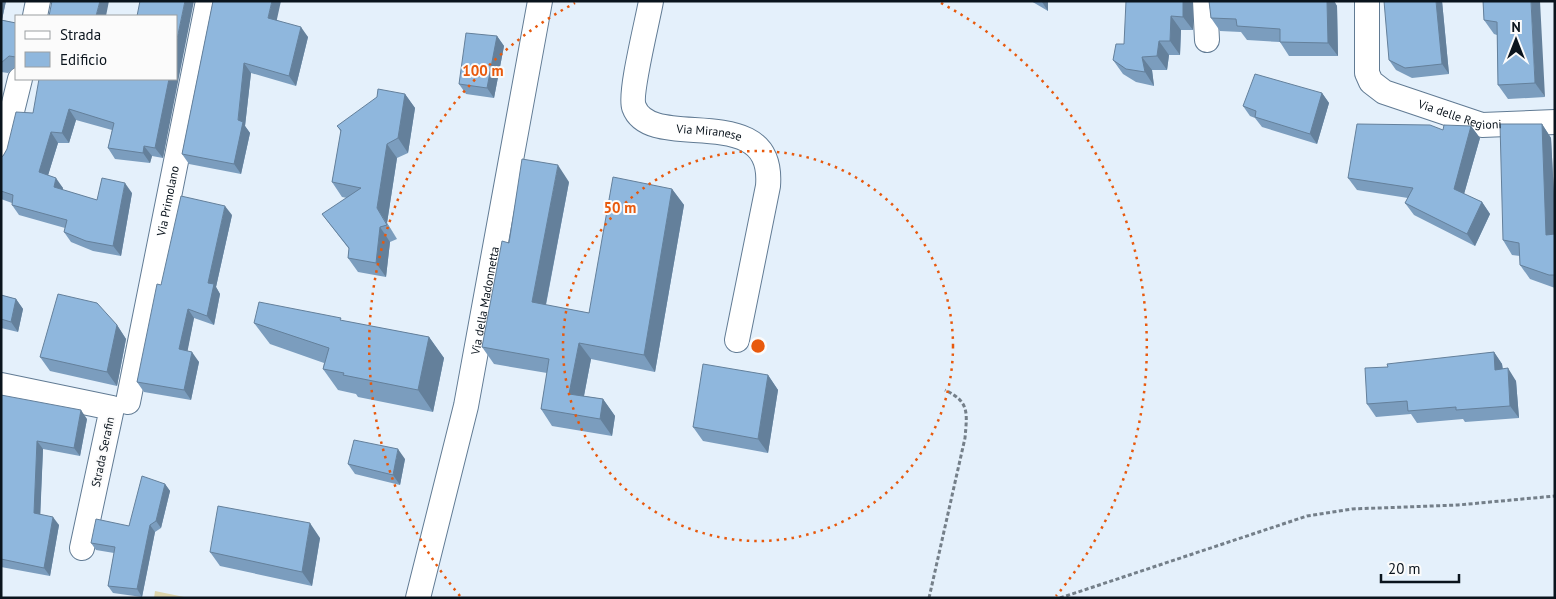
<svg xmlns="http://www.w3.org/2000/svg" width="1556" height="599" font-family="'PT Sans',sans-serif">
<rect width="100%" height="100%" fill="#e4f0fb"/>
<!-- green -->
<path fill="#ddd6ad" d="M 155,591 L 189,598 L 154,598 Z"/>
<g fill="none" stroke-linecap="round" stroke-linejoin="round">
<defs>
<g id="minor">
<path id="s1" d="M 651,1 C 648,19 629,94 634,107 C 651,154 775,98 768,186 L 737,340"/>
<path d="M 1205,1 L 1207,40"/>
<path id="s2" d="M 1367,1 L 1367,73 L 1371,82 L 1384,92 L 1482,125 L 1555,122"/>
<path d="M 35,16 L 38,1"/>
<path d="M 1,156 L 20,79"/>
<path d="M 1,385 L 112,408 L 82,548"/>
<path id="s3" d="M 128,402 L 208,1"/>
<path id="s4" d="M 418,598 L 466,406 L 540,1"/>
</g>
</defs>
<!-- minor casing -->
<use href="#minor" stroke="#617b94" stroke-width="26"/>
<!-- path -->
<path stroke="#747f89" stroke-width="3" stroke-dasharray="4 2.5" stroke-linecap="butt" d="M 929,598 L 965,438 C 967,413 970,402 945,390
M 1060,598 L 1307,516 L 1352,509 L 1458,505 L 1555,496"/>
<!-- minor -->
<use href="#minor" stroke="#fff" stroke-width="24"/>
</g>
<!-- wall -->
<path fill="#7b9dbe" d="M 1,1 L 6,1 L 2,20 L 16,23 L 16,66 L 8,73 L 1,72 Z
M 213,1 L 277,20 L 308,37 L 296,86 L 251,73 L 245,126 L 250,133 L 241,174 L 189,164 L 182,154 Z
M 1031,1 L 1048,1 L 1048,11 Z
M 1193,1 L 1193,30 L 1181,30 L 1180,55 L 1169,55 L 1167,70 L 1152,70 L 1154,86 L 1136,82 L 1123,74 L 1113,60 L 1124,44 Z
M 1209,1 L 1334,1 L 1337,6 L 1338,56 L 1289,56 L 1280,42 L 1247,40 L 1241,32 L 1220,31 L 1211,18 Z
M 1442,1 L 1449,74 L 1412,78 L 1396,70 L 1389,60 Z
M 1483,1 L 1545,97 L 1508,99 L 1498,85 L 1497,35 L 1494,34 L 1484,20 Z
M 497,36 L 504,46 L 494,98 L 466,94 L 459,84 Z
M 176,79 L 163,158 L 152,156 L 150,163 L 115,159 L 108,148 L 112,130 L 76,120 L 69,143 L 58,143 L 48,175 L 63,188 L 62,190 L 97,200 L 132,193 L 121,256 L 93,251 L 71,242 L 64,232 L 65,228 L 19,215 L 12,205 L 12,203 L 1,199 L 1,157 L 3,156 L 33,113 Z
M 1322,93 L 1329,103 L 1317,144 L 1262,127 L 1255,118 L 1250,116 L 1243,106 Z
M 405,94 L 415,108 L 408,153 L 397,158 L 387,223 L 397,239 L 390,242 L 386,277 L 358,272 L 348,258 L 349,249 L 322,214 L 347,198 L 342,197 L 332,182 L 341,132 L 337,126 Z
M 1542,124 L 1551,138 L 1555,214 L 1555,288 L 1530,279 L 1520,265 L 1520,256 L 1512,255 L 1503,240 Z
M 1471,126 L 1480,138 L 1464,194 L 1482,202 L 1490,214 L 1475,246 L 1414,215 L 1405,203 L 1408,198 L 1357,190 L 1348,178 L 1443,130 Z
M 569,182 L 546,305 L 589,313 L 672,189 L 684,205 L 655,372 L 591,359 L 584,396 L 603,399 L 615,416 L 612,436 L 552,426 L 541,409 L 547,373 L 494,364 L 482,347 L 509,243 Z
M 232,215 L 216,287 L 220,294 L 214,325 L 194,318 L 187,351 L 199,362 L 191,400 L 144,392 L 137,382 L 161,285 Z
M 1,295 L 16,299 L 23,309 L 18,332 L 1,328 Z
M 343,321 L 429,337 L 444,358 L 433,412 L 358,397 L 356,394 L 338,390 L 323,369 L 324,363 L 270,344 L 254,323 Z
M 117,325 L 126,339 L 117,386 L 50,371 L 40,357 Z
M 1494,352 L 1502,364 L 1503,369 L 1516,381 L 1519,418 L 1465,422 L 1463,419 L 1417,423 L 1411,414 L 1376,417 L 1367,404 L 1388,367 Z
M 768,375 L 778,390 L 768,453 L 703,441 L 693,427 Z
M 1,395 L 87,419 L 80,456 L 43,449 L 40,515 L 59,525 L 50,576 L 1,567 Z
M 405,459 L 400,485 L 355,474 L 348,464 Z
M 165,484 L 170,491 L 161,528 L 155,532 L 142,597 L 113,593 L 108,586 L 114,553 L 96,550 L 91,543 L 129,526 Z
M 320,538 L 312,586 L 220,566 L 210,552 Z"/>
<!-- shaded-wall -->
<path fill="#64809b" d="M 1,1 L 6,1 L 1,24 Z
M 100,1 L 109,1 L 106,16 L 96,16 Z
M 185,1 L 194,1 L 163,158 L 155,148 L 169,79 L 176,79 L 176,44 Z
M 272,1 L 281,1 L 275,28 L 268,18 Z
M 1042,1 L 1048,1 L 1048,11 L 1042,2 Z
M 1183,1 L 1193,1 L 1193,30 L 1183,17 Z
M 1327,1 L 1334,1 L 1337,6 L 1338,56 L 1328,43 Z
M 1436,1 L 1442,1 L 1449,74 L 1442,64 Z
M 1531,1 L 1540,1 L 1545,97 L 1535,83 Z
M 1171,16 L 1181,30 L 1180,55 L 1170,41 Z
M 301,27 L 308,37 L 296,86 L 289,76 Z
M 497,36 L 504,46 L 494,98 L 487,88 Z
M 1159,41 L 1169,55 L 1167,70 L 1157,56 Z
M 1142,57 L 1152,70 L 1154,86 L 1145,72 Z
M 244,63 L 251,73 L 245,126 L 250,133 L 241,174 L 234,164 Z
M 1322,93 L 1329,103 L 1317,144 L 1310,134 Z
M 405,94 L 415,108 L 408,153 L 398,138 Z
M 69,109 L 76,120 L 69,143 L 62,133 Z
M 1542,124 L 1551,138 L 1555,214 L 1555,247 L 1546,235 Z
M 1471,126 L 1480,138 L 1462,201 L 1454,189 Z
M 51,132 L 58,143 L 46,182 L 39,172 Z
M 387,144 L 397,158 L 387,223 L 397,239 L 377,208 Z
M 144,146 L 152,156 L 150,163 L 143,153 Z
M 558,165 L 569,182 L 543,319 L 532,302 Z
M 56,178 L 63,188 L 61,197 L 54,187 Z
M 125,183 L 132,193 L 121,256 L 113,246 Z
M 672,189 L 684,205 L 655,372 L 644,355 Z
M 1482,202 L 1490,214 L 1475,246 L 1467,234 Z
M 225,206 L 232,215 L 216,287 L 220,294 L 214,325 L 207,316 L 208,283 Z
M 380,227 L 390,242 L 386,277 L 376,263 Z
M 16,299 L 23,309 L 18,332 L 11,322 Z
M 188,309 L 194,318 L 186,359 L 179,349 Z
M 117,325 L 126,339 L 117,386 L 107,372 Z
M 429,337 L 444,358 L 433,412 L 418,390 Z
M 579,343 L 591,359 L 581,411 L 569,394 Z
M 192,352 L 199,362 L 191,400 L 184,390 Z
M 1494,352 L 1502,364 L 1504,382 L 1495,370 Z
M 1508,368 L 1516,381 L 1519,418 L 1510,406 Z
M 768,375 L 778,390 L 768,453 L 758,439 Z
M 603,399 L 615,416 L 612,436 L 600,419 Z
M 81,410 L 87,419 L 80,456 L 74,448 Z
M 37,441 L 43,449 L 40,522 L 34,513 Z
M 398,449 L 405,459 L 400,485 L 393,475 Z
M 165,484 L 170,491 L 161,528 L 156,521 Z
M 53,517 L 59,525 L 50,576 L 44,568 Z
M 310,523 L 320,538 L 312,586 L 302,572 Z
M 150,525 L 155,532 L 142,597 L 137,589 Z"/>
<!-- building -->
<path fill="#8fb7dd" stroke="#64809b" d="M 52,1 L 100,1 L 96,16 L 49,16 Z
M 140,1 L 185,1 L 176,44 L 176,16 L 137,16 Z
M 213,1 L 272,1 L 268,18 L 301,27 L 289,76 L 244,63 L 238,120 L 243,122 L 234,164 L 182,154 Z
M 1126,1 L 1183,1 L 1183,17 L 1171,16 L 1170,41 L 1159,41 L 1157,56 L 1142,57 L 1145,72 L 1126,69 L 1113,60 L 1116,44 L 1124,44 Z
M 1209,1 L 1327,1 L 1328,43 L 1280,42 L 1280,29 L 1237,26 L 1236,19 L 1211,18 Z
M 1384,1 L 1436,1 L 1442,64 L 1405,68 L 1389,60 Z
M 1483,1 L 1531,1 L 1535,83 L 1498,85 L 1497,22 L 1484,20 Z
M 1,20 L 16,23 L 16,57 L 9,56 L 1,63 Z
M 466,33 L 497,36 L 487,88 L 459,84 Z
M 1255,74 L 1322,93 L 1310,134 L 1255,117 L 1256,111 L 1243,106 Z
M 39,79 L 169,79 L 155,148 L 144,146 L 143,153 L 108,148 L 114,123 L 69,109 L 62,133 L 51,132 L 39,172 L 56,178 L 54,187 L 97,200 L 102,178 L 125,183 L 113,246 L 86,241 L 64,232 L 67,220 L 12,205 L 13,195 L 1,191 L 1,157 L 3,156 L 7,149 L 16,112 L 33,113 Z
M 378,89 L 405,94 L 398,138 L 387,144 L 377,208 L 387,225 L 380,227 L 376,263 L 348,258 L 349,248 L 322,214 L 361,188 L 332,182 L 341,130 L 337,126 L 377,97 Z
M 1357,124 L 1430,125 L 1443,130 L 1444,125 L 1471,126 L 1454,189 L 1482,202 L 1467,234 L 1405,203 L 1413,188 L 1348,178 Z
M 1500,124 L 1542,124 L 1546,235 L 1555,234 L 1555,275 L 1549,275 L 1520,265 L 1519,243 L 1503,240 Z
M 522,159 L 558,165 L 532,302 L 589,313 L 613,177 L 672,189 L 644,355 L 579,343 L 569,394 L 603,399 L 600,419 L 541,409 L 549,359 L 482,347 L 502,241 L 509,243 Z
M 181,196 L 225,206 L 208,283 L 214,284 L 207,316 L 188,309 L 179,349 L 192,352 L 184,390 L 137,382 L 157,284 L 161,285 Z
M 58,294 L 97,303 L 117,325 L 107,372 L 40,357 Z
M 1,295 L 16,299 L 11,322 L 1,319 Z
M 259,302 L 341,318 L 340,320 L 429,337 L 418,390 L 343,375 L 344,373 L 323,369 L 329,348 L 254,323 Z
M 1494,352 L 1495,370 L 1508,368 L 1510,406 L 1456,410 L 1456,407 L 1408,411 L 1407,401 L 1367,404 L 1365,368 L 1388,367 L 1387,364 Z
M 703,364 L 768,375 L 758,439 L 693,427 Z
M 1,395 L 81,410 L 74,448 L 37,441 L 34,513 L 53,517 L 44,568 L 1,559 Z
M 354,440 L 398,449 L 393,475 L 348,464 Z
M 142,476 L 165,484 L 156,521 L 150,525 L 137,589 L 108,586 L 115,547 L 91,543 L 96,519 L 129,526 Z
M 218,506 L 310,523 L 302,572 L 210,552 Z"/>
<!-- distance rings -->
<g fill="none" stroke="#e8590c" stroke-width="2.5" stroke-dasharray="2.5 5">
<circle cx="758" cy="346" r="195"/>
<path d="M460 596A389 389 0 0 1 575 3M941 3A389 389 0 0 1 1056 596"/>
</g>
<g text-anchor="middle" stroke-width="4" stroke-linejoin="round" paint-order="stroke">
<!-- street labels -->
<g font-size="12" fill="#0a141d" stroke="#fbfbfb">
<text dy="4" stroke="none"><textPath href="#s2" startOffset="178">Via delle Regioni</textPath></text>
<text dy="4" stroke="none"><textPath href="#s1" startOffset="191">Via Miranese</textPath></text>
<text dy="4" stroke="none"><textPath href="#s3" startOffset="205">Via Primolano</textPath></text>
<text dy="4" stroke="none"><textPath href="#s4" startOffset="305">Via della Madonnetta</textPath></text>
<text transform="translate(103 452) rotate(-78)" y="4">Strada Serafin</text>
</g>
</g>
<circle cx="758" cy="346" r="8" fill="#e8590c" stroke="#fbfbfb" stroke-width="2.5"/>
<g font-size="15" text-anchor="middle" font-weight="bold" fill="#e8590c" stroke="#fbfbfb" stroke-width="4" stroke-linejoin="round" paint-order="stroke">
<text x="483" y="76">100 m</text>
<text x="620" y="213">50 m</text>
</g>
<!-- border -->
<rect width="1556" height="599" fill="none" stroke="#0a141d" stroke-width="5"/>
<!-- legend -->
<rect x="15" y="15" width="162" height="65" fill="#fbfbfb" stroke="#9b9fa2"/>
<rect x="25" y="31" width="25" height="8" fill="#ffffff" stroke="#9b9fa2"/>
<text x="60" y="40" font-size="15" fill="#0a141d">Strada</text>
<rect x="25" y="52" width="25" height="15" fill="#8fb7dd" stroke="#9b9fa2"/>
<text x="60" y="65" font-size="15" fill="#0a141d">Edificio</text>
<!-- north arrow -->
<g transform="translate(1516 40)" stroke="#fbfbfb" stroke-width="4" paint-order="stroke">
<path d="M0-4L9 19L0 12L-9 19Z" fill="#0a141d"/>
<text y="-8" font-size="14" font-weight="bold" text-anchor="middle" fill="#0a141d">N</text>
</g>
<!-- scale -->
<path d="M1381 574v8h78v-8" fill="none" stroke="#0a141d" stroke-width="2.5"/>
<text x="1388" y="574" font-size="15" fill="#0a141d" stroke="#fbfbfb" stroke-width="4" paint-order="stroke">20 m</text>
</svg>
